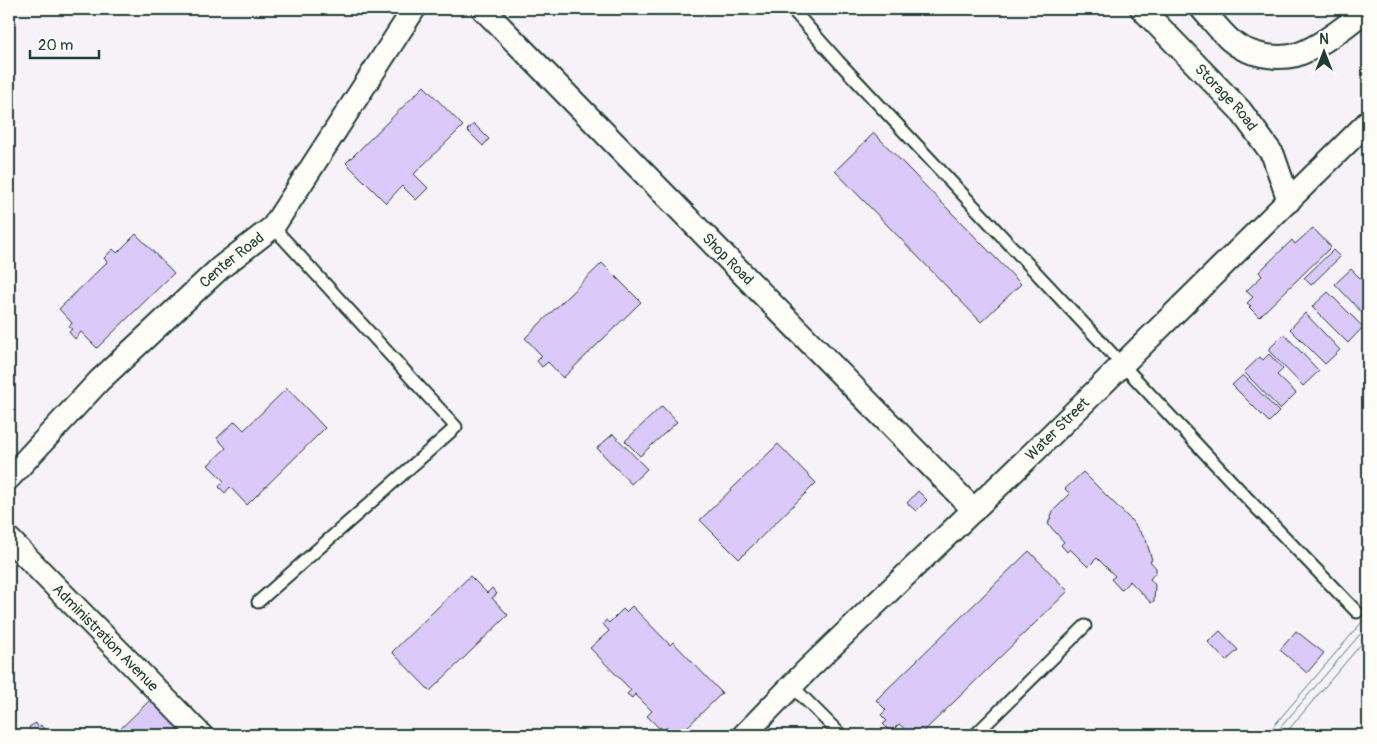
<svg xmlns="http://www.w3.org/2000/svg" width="1377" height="744" font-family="Pangolin,sans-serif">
<rect width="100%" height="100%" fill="#f6f2f8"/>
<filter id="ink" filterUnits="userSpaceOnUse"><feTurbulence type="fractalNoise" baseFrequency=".02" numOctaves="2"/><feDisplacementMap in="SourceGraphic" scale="10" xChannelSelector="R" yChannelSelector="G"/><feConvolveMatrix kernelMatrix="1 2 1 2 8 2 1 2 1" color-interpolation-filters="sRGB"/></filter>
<g filter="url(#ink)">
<!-- pier -->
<path fill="#f6f2f8" d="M 1368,605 L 1368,691 L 1331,735 L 1257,735 Z"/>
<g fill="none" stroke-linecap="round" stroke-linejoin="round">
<!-- shore -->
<path stroke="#4d7e80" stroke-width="1" d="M 1266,735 L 1368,615
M 1274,735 L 1368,625
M 1284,735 L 1368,636"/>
</g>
<!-- building -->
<path fill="#dbc9fa" stroke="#1f3d34" d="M 424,86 L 463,126 L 414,174 L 428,188 L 416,200 L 402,186 L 386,203 L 346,163 Z
M 474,124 L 489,139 L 483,146 L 467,130 Z
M 874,133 L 1021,284 L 981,322 L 835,171 Z
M 1313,228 L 1331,247 L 1259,317 L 1249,307 L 1251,306 L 1247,303 L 1253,297 L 1246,291 L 1262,276 L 1259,272 L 1292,240 L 1295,244 Z
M 136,234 L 174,273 L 97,348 L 81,332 L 75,339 L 69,332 L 72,329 L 69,327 L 72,323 L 59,309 L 107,262 L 104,258 L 113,249 L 117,253 Z
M 1333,250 L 1340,257 L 1311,285 L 1304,278 Z
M 602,263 L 641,302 L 563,378 L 548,362 L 542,367 L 537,361 L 542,356 L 525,338 Z
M 1351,269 L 1368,286 L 1368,319 L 1335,284 Z
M 1328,292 L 1363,327 L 1348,343 L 1312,307 Z
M 1305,313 L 1340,350 L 1325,364 L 1290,329 Z
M 1284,334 L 1319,371 L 1303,386 L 1268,350 Z
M 1269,354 L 1283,369 L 1277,375 L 1296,393 L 1280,409 L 1244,372 L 1260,357 L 1263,360 Z
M 1243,375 L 1279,412 L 1269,422 L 1232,385 Z
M 287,388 L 325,428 L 247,505 L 230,487 L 225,493 L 219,487 L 224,481 L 208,465 L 226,448 L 217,438 L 235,421 L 244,430 Z
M 662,406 L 677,422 L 640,456 L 625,441 Z
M 613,434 L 647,469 L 631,484 L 597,448 Z
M 778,444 L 816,483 L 739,559 L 700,520 Z
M 1083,472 L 1132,521 L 1146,540 L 1152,560 L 1150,561 L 1156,568 L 1156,572 L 1150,579 L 1155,585 L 1154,601 L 1151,603 L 1130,581 L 1121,590 L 1111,579 L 1115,576 L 1097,558 L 1088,567 L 1070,549 L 1067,552 L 1061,545 L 1064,542 L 1048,524 L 1053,511 L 1070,494 L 1065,489 Z
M 918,491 L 927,500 L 916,511 L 907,503 Z
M 1029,551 L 1068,591 L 920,735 L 911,735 L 899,724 L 891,732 L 883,724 L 887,721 L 881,715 L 886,710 L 876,700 Z
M 470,576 L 487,593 L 492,588 L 497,594 L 492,598 L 508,615 L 430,691 L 392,652 Z
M 632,606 L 670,645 L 673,642 L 722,693 L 679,735 L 674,735 L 667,727 L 664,731 L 660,727 L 659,728 L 647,716 L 652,711 L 635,694 L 632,698 L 627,694 L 631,690 L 590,648 L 609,631 L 603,624 L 606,620 L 609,623 L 623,609 L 626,612 Z
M 1220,631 L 1238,650 L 1226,661 L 1208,642 Z
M 1296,631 L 1324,653 L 1307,673 L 1280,650 Z
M 150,700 L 185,735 L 114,735 Z
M 36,723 L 38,727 L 41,725 L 45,731 L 42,733 L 43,735 L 33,735 L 29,727 Z"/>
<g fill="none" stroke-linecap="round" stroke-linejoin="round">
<defs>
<path id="service" d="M 792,9 L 838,61 L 1248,499 L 1357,612
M 258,602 L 456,427 L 273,227
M 792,686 L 841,735
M 975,735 L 1085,626"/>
<g id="minor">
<path id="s1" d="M 483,9 L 974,510"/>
<path id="s2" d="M 1142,9 L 1240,110 L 1273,155 L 1289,201"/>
<path d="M 1202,9 C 1211,19 1220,31 1230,40 C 1247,55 1275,60 1296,55 C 1318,48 1349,24 1367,9"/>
<path id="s3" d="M 9,478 L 99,381 L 220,268 L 273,227 L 414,9"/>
<path id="s4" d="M 9,539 L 201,735"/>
<path id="s5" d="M 744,735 L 808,669 L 1038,448 L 1368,122"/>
</g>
</defs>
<!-- service casing -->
<use href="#service" stroke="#1f3d34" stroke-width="15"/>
<!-- minor casing -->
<use href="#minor" stroke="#1f3d34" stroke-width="26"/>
<!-- service -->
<use href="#service" stroke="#fdfcf7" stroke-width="11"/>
<!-- minor -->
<use href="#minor" stroke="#fdfcf7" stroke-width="22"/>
</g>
</g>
<g text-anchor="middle" stroke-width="4.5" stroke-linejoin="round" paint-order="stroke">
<!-- street labels -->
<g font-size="15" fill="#1f3d34" stroke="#fdfcf7">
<text dy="5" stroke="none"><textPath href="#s2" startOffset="122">Storage Road</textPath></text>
<text dy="5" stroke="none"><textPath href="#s1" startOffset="350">Shop Road</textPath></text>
<text dy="5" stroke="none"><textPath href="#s3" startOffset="312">Center Road</textPath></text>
<text dy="5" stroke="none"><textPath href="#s5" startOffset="438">Water Street</textPath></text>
<text dy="5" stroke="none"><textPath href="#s4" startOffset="138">Administration Avenue</textPath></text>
</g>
</g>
<!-- margin -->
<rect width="1377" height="744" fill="none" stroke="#fdfcf7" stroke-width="30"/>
<rect x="15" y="15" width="1347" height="714" fill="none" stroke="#1f3d34" stroke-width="2" filter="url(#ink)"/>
<!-- north arrow -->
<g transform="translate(1324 52)" stroke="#fdfcf7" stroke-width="4" paint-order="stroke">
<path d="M0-4L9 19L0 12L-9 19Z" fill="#1f3d34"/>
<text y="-8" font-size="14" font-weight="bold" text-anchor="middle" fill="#1f3d34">N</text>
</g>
<!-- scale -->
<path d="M30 50v8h69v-8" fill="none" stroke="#1f3d34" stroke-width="2.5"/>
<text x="38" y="50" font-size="15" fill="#1f3d34" stroke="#fdfcf7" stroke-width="4" paint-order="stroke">20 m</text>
</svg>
